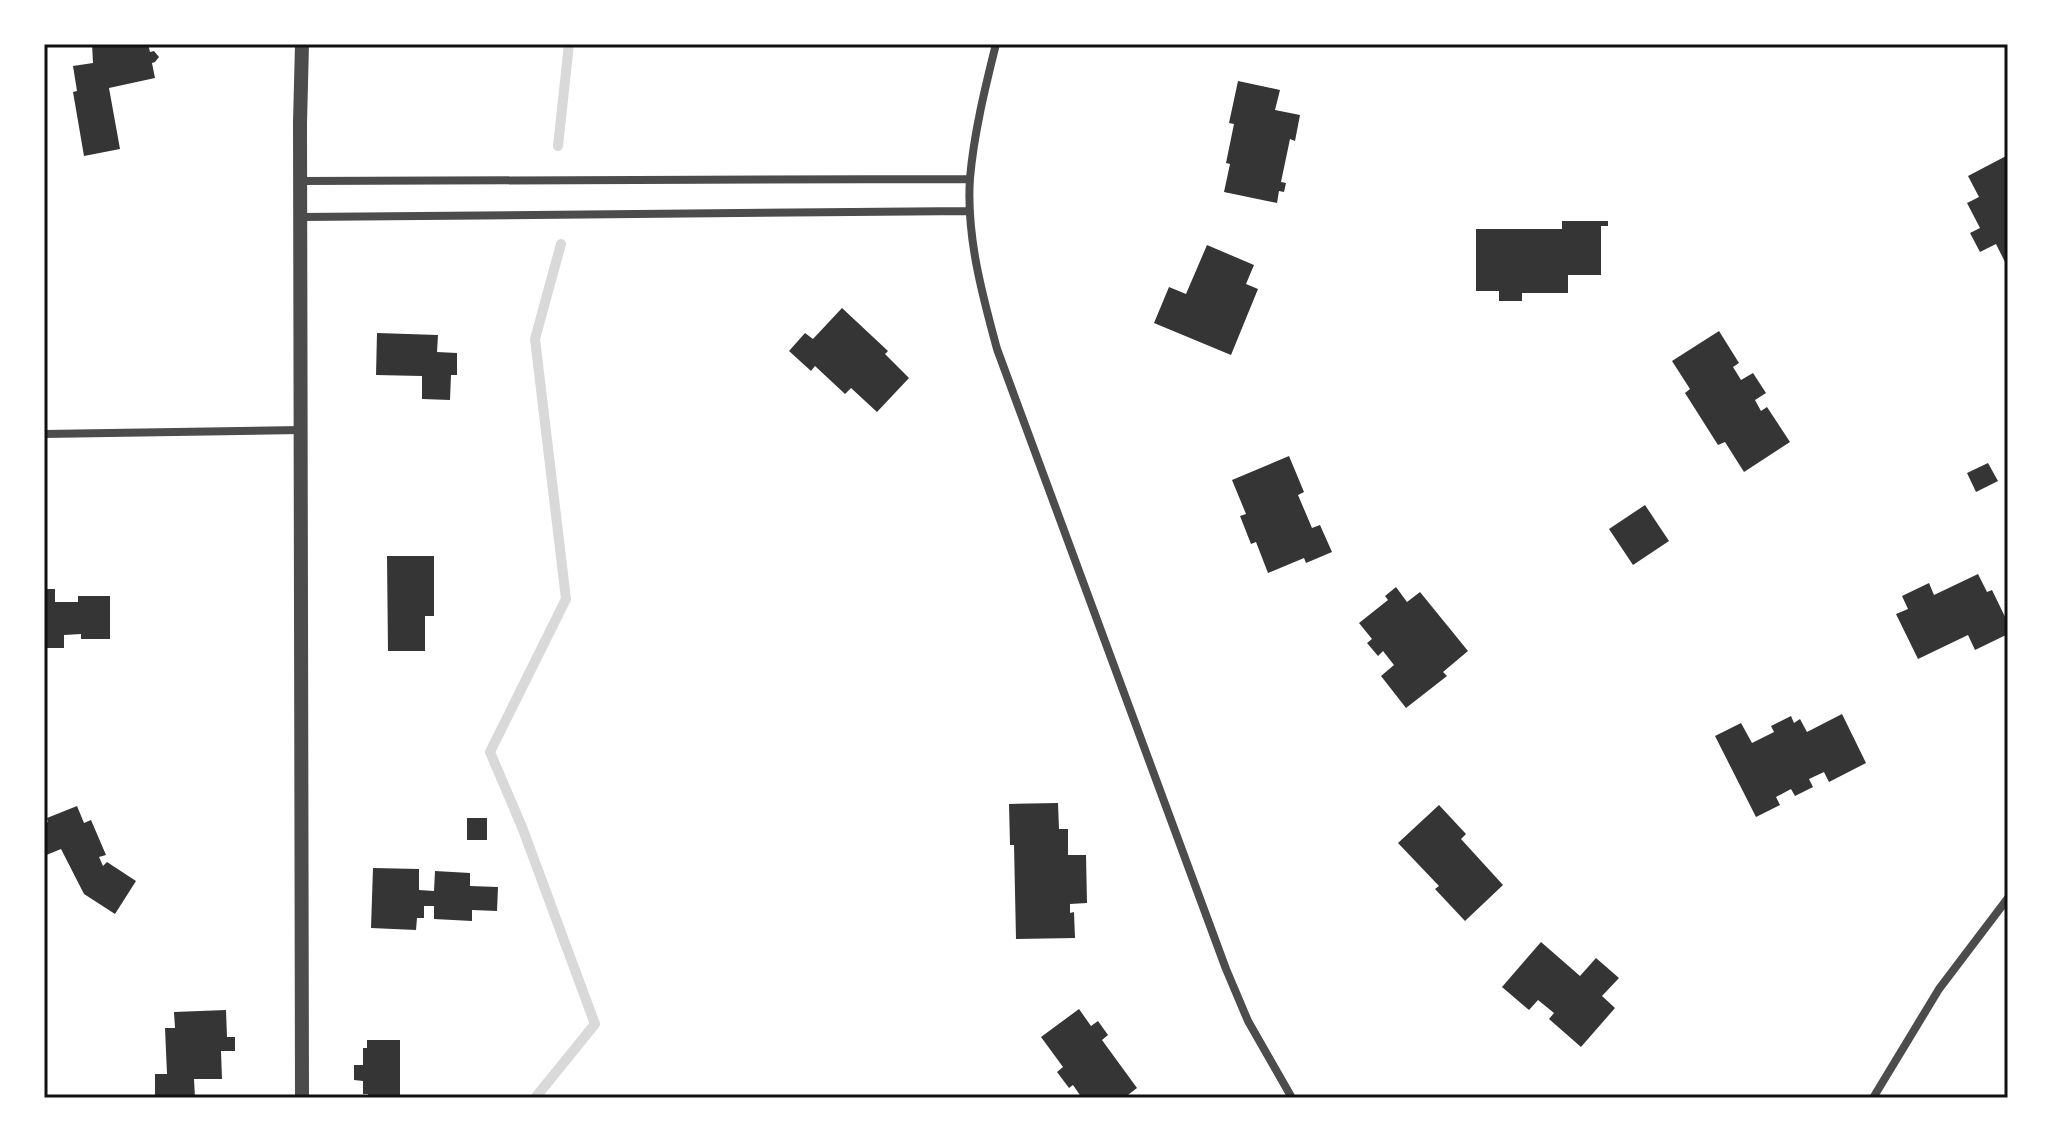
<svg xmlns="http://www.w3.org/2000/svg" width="2052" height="1142" font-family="'Alegreya Sans',sans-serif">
<rect width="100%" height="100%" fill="#fff"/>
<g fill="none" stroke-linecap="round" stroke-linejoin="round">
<!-- stream -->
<path stroke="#d9d9d9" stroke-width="10" d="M 558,146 L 569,44
M 535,1098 L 595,1024 L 522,827 L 490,752 L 566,599 L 535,339 L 561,244"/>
</g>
<!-- building -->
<path fill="#353535" d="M 92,44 L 148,44 L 150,52 L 154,51 L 159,57 L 155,62 L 152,63 L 155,78 L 109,88 L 120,149 L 84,156 L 73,92 L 77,91 L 73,66 L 93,63 Z
M 1238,81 L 1280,90 L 1275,110 L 1300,115 L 1295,141 L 1290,139 L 1281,182 L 1286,183 L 1284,192 L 1279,191 L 1277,203 L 1224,192 L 1230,164 L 1226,163 L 1234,124 L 1229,123 Z
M 2008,155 L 2008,268 L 1996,244 L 1980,252 L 1970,233 L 1980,228 L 1967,203 L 1979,197 L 1968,176 Z
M 1562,221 L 1608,221 L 1608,226 L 1601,226 L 1601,275 L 1568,275 L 1568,293 L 1522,293 L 1522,301 L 1499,301 L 1499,291 L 1476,291 L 1476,229 L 1562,229 Z
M 1207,245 L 1254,265 L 1246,284 L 1258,289 L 1231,355 L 1154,323 L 1169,287 L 1186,294 Z
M 842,308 L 888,351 L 885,354 L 909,378 L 877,412 L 851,388 L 845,394 L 815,366 L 811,371 L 789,351 L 805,333 L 813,339 Z
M 1719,331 L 1739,363 L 1733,367 L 1741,380 L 1753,373 L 1766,393 L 1755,400 L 1761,411 L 1767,407 L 1790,442 L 1744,472 L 1725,442 L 1718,445 L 1685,393 L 1690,389 L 1672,361 Z
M 377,333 L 438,335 L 437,352 L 457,353 L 457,375 L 451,375 L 450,400 L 422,399 L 422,376 L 376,375 Z
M 1289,456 L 1304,492 L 1298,495 L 1312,528 L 1320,525 L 1332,552 L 1306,563 L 1304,558 L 1268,573 L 1256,542 L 1251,544 L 1240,516 L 1246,514 L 1232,480 Z
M 1988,463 L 1998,481 L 1976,492 L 1967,473 Z
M 1645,505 L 1669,541 L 1633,565 L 1609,529 Z
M 387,556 L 434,556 L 434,616 L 425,616 L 425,651 L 388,651 Z
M 1978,574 L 1987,592 L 1992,590 L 2008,623 L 2008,634 L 1975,650 L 1968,635 L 1918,659 L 1896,614 L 1908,609 L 1902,596 L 1929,583 L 1934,595 Z
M 1396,587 L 1407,602 L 1420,592 L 1468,651 L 1443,672 L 1447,676 L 1406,708 L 1381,676 L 1394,665 L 1383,651 L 1378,656 L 1367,643 L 1372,639 L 1359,623 L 1388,600 L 1385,596 Z
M 44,589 L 55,589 L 55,602 L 78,602 L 78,596 L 110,596 L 110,639 L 81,639 L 81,634 L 64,635 L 64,648 L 44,648 Z
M 1842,714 L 1866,763 L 1829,782 L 1824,772 L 1809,779 L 1813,787 L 1795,796 L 1791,789 L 1776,797 L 1780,805 L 1756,817 L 1715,736 L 1741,723 L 1752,743 L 1774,732 L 1771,726 L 1791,716 L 1794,723 L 1800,719 L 1807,732 Z
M 1058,803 L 1059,829 L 1068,829 L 1068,855 L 1086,855 L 1087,903 L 1070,904 L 1070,913 L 1074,912 L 1075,938 L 1016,939 L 1014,845 L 1010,845 L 1009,804 Z
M 1439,805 L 1466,834 L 1461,839 L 1503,885 L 1465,921 L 1435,889 L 1439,886 L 1398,843 Z
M 77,806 L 84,823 L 91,820 L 106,855 L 99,857 L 103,866 L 107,862 L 136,881 L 115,914 L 84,894 L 61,849 L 44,856 L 44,824 L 48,822 L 47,818 Z
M 467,818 L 487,818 L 487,840 L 467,840 Z
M 373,868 L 419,869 L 419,890 L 434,891 L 435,871 L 470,873 L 470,886 L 498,887 L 497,911 L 472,910 L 472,921 L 434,919 L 434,906 L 424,906 L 424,918 L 417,918 L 416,930 L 371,928 Z
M 1541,942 L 1580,976 L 1596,958 L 1619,978 L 1602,996 L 1615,1008 L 1581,1047 L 1549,1019 L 1554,1013 L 1538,1000 L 1529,1010 L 1502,987 Z
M 1079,1009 L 1091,1026 L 1098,1021 L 1108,1035 L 1102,1040 L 1137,1088 L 1124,1098 L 1082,1098 L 1073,1085 L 1069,1088 L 1057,1072 L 1063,1067 L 1041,1037 Z
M 226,1010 L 227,1037 L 235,1037 L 235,1051 L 221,1051 L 222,1079 L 194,1079 L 195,1098 L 155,1098 L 155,1074 L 167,1074 L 165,1028 L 175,1028 L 174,1012 Z
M 367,1040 L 400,1040 L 400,1098 L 368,1098 L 368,1094 L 363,1094 L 363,1081 L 354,1080 L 354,1065 L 363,1065 L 363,1048 L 367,1048 Z"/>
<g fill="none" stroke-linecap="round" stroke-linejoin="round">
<!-- minor -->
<path stroke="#4c4c4c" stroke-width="8" d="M 996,44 C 985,88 974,133 970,178 C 966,235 982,294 997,349 L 1226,969 L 1248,1021 L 1292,1098
M 300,181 L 970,179
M 301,217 L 970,211
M 44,434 L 301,430
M 1873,1098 L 1939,989 L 2008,898"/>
<!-- tertiary -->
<path stroke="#4c4c4c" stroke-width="14" d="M 302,1098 L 300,123 L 302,44"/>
</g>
<!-- border -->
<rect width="2052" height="1142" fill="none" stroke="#ffffff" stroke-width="92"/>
<rect x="46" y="46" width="1960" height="1050" fill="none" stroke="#111" stroke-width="3"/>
</svg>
